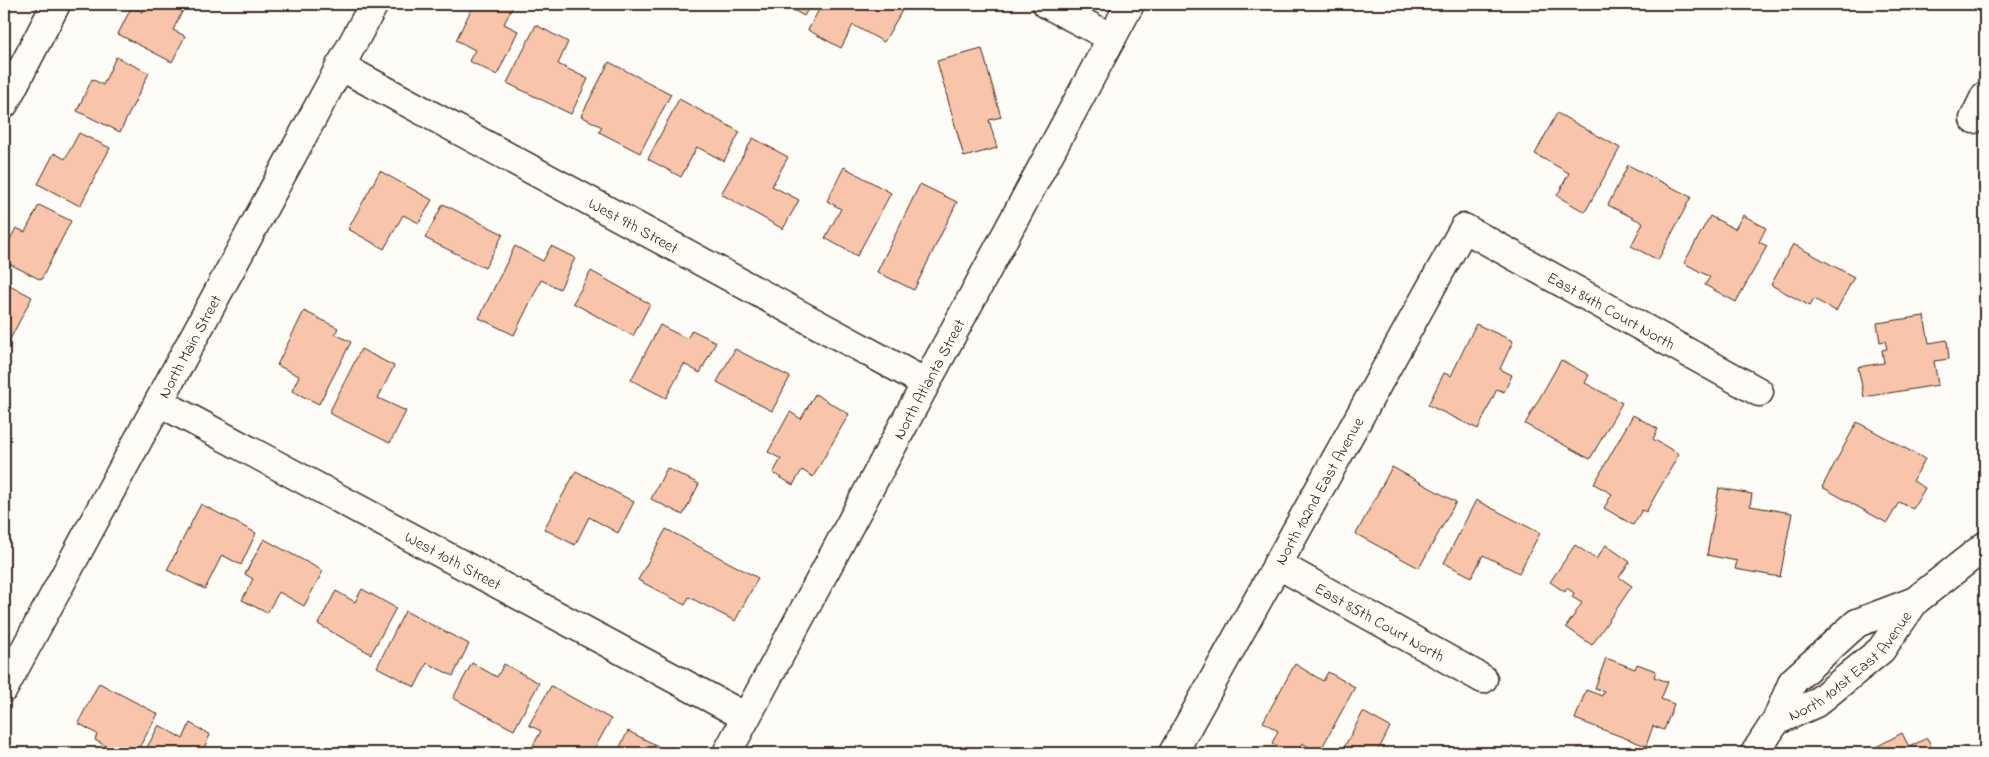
<svg xmlns="http://www.w3.org/2000/svg" width="1989" height="757" font-family="'Indie Flower',sans-serif">
<rect width="100%" height="100%" fill="#fdfcf7"/>
<filter id="ink" filterUnits="userSpaceOnUse"><feTurbulence type="fractalNoise" baseFrequency=".02" numOctaves="2"/><feDisplacementMap in="SourceGraphic" scale="10" xChannelSelector="R" yChannelSelector="G"/><feConvolveMatrix kernelMatrix="1 2 1 2 8 2 1 2 1" color-interpolation-filters="sRGB"/></filter>
<g filter="url(#ink)">
<!-- building -->
<path fill="#f9c5aa" stroke="#3b2a1e" d="M 146,4 L 186,4 L 173,30 L 185,36 L 172,62 L 118,34 L 132,6 L 142,12 Z
M 474,4 L 514,4 L 504,24 L 518,31 L 497,75 L 469,61 L 475,50 L 456,40 Z
M 783,4 L 811,4 L 804,16 Z
M 822,4 L 898,4 L 904,7 L 884,42 L 853,25 L 841,48 L 808,30 Z
M 536,25 L 568,42 L 558,64 L 588,79 L 571,114 L 507,83 Z
M 982,49 L 1001,117 L 989,120 L 997,148 L 964,157 L 937,61 Z
M 116,57 L 149,73 L 120,132 L 77,111 L 92,79 L 103,85 Z
M 609,62 L 671,94 L 640,153 L 599,132 L 602,127 L 581,116 Z
M 679,99 L 740,132 L 724,161 L 697,147 L 681,177 L 648,159 Z
M 1557,113 L 1620,148 L 1585,212 L 1557,196 L 1569,173 L 1535,154 Z
M 79,133 L 110,148 L 80,206 L 38,184 L 54,153 L 65,159 Z
M 753,138 L 788,157 L 772,186 L 799,200 L 783,229 L 721,194 Z
M 1628,165 L 1691,197 L 1658,260 L 1631,246 L 1643,223 L 1608,205 Z
M 844,167 L 891,193 L 857,256 L 825,238 L 841,209 L 827,201 Z
M 380,171 L 432,200 L 419,223 L 403,215 L 384,249 L 348,229 Z
M 920,184 L 957,202 L 914,290 L 877,272 Z
M 443,204 L 503,234 L 485,268 L 425,238 Z
M 39,205 L 71,221 L 41,280 L 4,261 L 4,251 L 16,228 L 25,232 Z
M 1743,215 L 1766,228 L 1759,242 L 1767,246 L 1736,302 L 1705,285 L 1710,277 L 1684,263 L 1710,216 L 1735,229 Z
M 1793,244 L 1854,277 L 1836,311 L 1814,299 L 1810,306 L 1771,285 Z
M 515,246 L 543,261 L 551,246 L 575,258 L 560,289 L 541,280 L 514,335 L 479,318 Z
M 591,271 L 650,304 L 633,336 L 573,303 Z
M 4,282 L 32,297 L 4,351 Z
M 304,311 L 338,328 L 335,334 L 351,342 L 319,404 L 292,391 L 299,376 L 277,365 Z
M 1924,316 L 1929,343 L 1947,340 L 1949,359 L 1934,361 L 1938,385 L 1864,397 L 1858,367 L 1884,363 L 1882,350 L 1887,349 L 1885,341 L 1880,342 L 1877,323 Z
M 1476,324 L 1513,341 L 1500,369 L 1512,375 L 1504,392 L 1497,389 L 1478,429 L 1428,405 L 1444,373 L 1451,376 Z
M 660,325 L 687,339 L 692,330 L 716,342 L 700,373 L 684,364 L 666,398 L 631,380 Z
M 361,349 L 394,366 L 378,398 L 406,411 L 390,443 L 329,413 Z
M 735,349 L 790,377 L 772,411 L 717,382 Z
M 1561,360 L 1589,375 L 1585,383 L 1622,403 L 1590,459 L 1525,424 Z
M 815,394 L 849,414 L 813,477 L 802,470 L 793,485 L 773,473 L 781,459 L 768,452 L 790,412 L 801,419 Z
M 1633,415 L 1658,429 L 1653,439 L 1679,454 L 1646,512 L 1642,510 L 1633,525 L 1604,508 L 1612,494 L 1594,484 Z
M 1857,422 L 1925,459 L 1913,481 L 1925,488 L 1913,509 L 1899,502 L 1887,523 L 1822,487 Z
M 1392,467 L 1456,502 L 1419,568 L 1356,534 Z
M 667,468 L 699,484 L 683,515 L 651,499 Z
M 576,471 L 634,502 L 618,533 L 589,517 L 575,545 L 544,529 Z
M 1719,488 L 1752,494 L 1750,506 L 1792,513 L 1780,577 L 1735,569 L 1737,561 L 1707,555 Z
M 1476,500 L 1540,533 L 1519,573 L 1483,555 L 1472,577 L 1444,563 Z
M 201,504 L 256,533 L 241,565 L 222,555 L 205,589 L 167,570 Z
M 666,529 L 758,578 L 735,621 L 689,597 L 685,605 L 638,580 Z
M 264,539 L 323,571 L 304,606 L 279,592 L 267,613 L 242,600 L 253,579 L 245,574 Z
M 1575,545 L 1596,559 L 1606,545 L 1630,562 L 1619,577 L 1632,586 L 1592,645 L 1566,627 L 1582,603 L 1572,597 L 1574,593 L 1567,588 L 1565,592 L 1550,582 Z
M 362,589 L 396,608 L 371,654 L 318,624 L 336,591 L 355,602 Z
M 405,611 L 469,644 L 453,676 L 427,663 L 415,687 L 377,667 Z
M 1606,658 L 1635,669 L 1637,664 L 1656,671 L 1654,677 L 1668,682 L 1661,699 L 1674,704 L 1664,730 L 1653,726 L 1646,746 L 1575,719 L 1586,690 L 1602,696 L 1604,691 L 1595,688 Z
M 472,663 L 497,677 L 504,664 L 539,683 L 514,730 L 453,698 Z
M 1295,664 L 1323,681 L 1328,672 L 1355,687 L 1319,753 L 1302,743 L 1296,753 L 1291,753 L 1272,743 L 1278,731 L 1263,722 Z
M 99,683 L 158,714 L 136,753 L 121,748 L 118,753 L 95,740 L 97,734 L 78,723 Z
M 551,686 L 611,719 L 592,753 L 579,751 L 577,753 L 529,753 L 541,731 L 529,725 Z
M 1363,712 L 1390,727 L 1378,751 L 1382,753 L 1341,753 Z
M 190,723 L 210,735 L 203,750 L 212,753 L 144,753 L 159,725 L 183,739 Z
M 628,731 L 666,750 L 664,753 L 617,753 Z
M 1902,733 L 1909,747 L 1927,738 L 1935,753 L 1865,753 Z
M 1580,747 L 1585,753 L 1571,753 Z"/>
<g fill="none" stroke-linecap="round" stroke-linejoin="round">
<defs>
<g id="minor">
<path d="M 1047,4 L 1112,38"/>
<path id="s1" d="M 340,66 L 926,383"/>
<path d="M 4,104 L 56,4"/>
<path d="M 1974,119 L 1985,96"/>
<path id="s2" d="M 159,402 L 746,717"/>
<path id="s3" d="M 1277,564 L 1483,679"/>
<path id="s4" d="M 1776,721 L 1816,703 L 1881,650 L 1915,601 L 1985,546"/>
<path id="s5" d="M 727,753 L 1130,4"/>
<path id="s6" d="M 1173,753 L 1464,228 L 1759,392"/>
<path d="M 1755,753 L 1776,721 L 1793,681 L 1857,623 L 1915,601"/>
</g>
<g id="major">
<path id="s7" d="M 4,688 L 374,4"/>
</g>
</defs>
<!-- minor casing -->
<use href="#minor" stroke="#3b2a1e" stroke-width="31"/>
<!-- major casing -->
<use href="#major" stroke="#3b2a1e" stroke-width="31"/>
<!-- minor -->
<use href="#minor" stroke="#fdfcf7" stroke-width="28"/>
<!-- major -->
<use href="#major" stroke="#fdfcf7" stroke-width="28"/>
</g>
</g>
<g text-anchor="middle" stroke-width="5" stroke-linejoin="round" paint-order="stroke">
<!-- street labels -->
<g font-size="16" fill="#3b2a1e" stroke="#fdfcf7">
<text dy="6" stroke="none"><textPath href="#s1" startOffset="334">West 9th Street</textPath></text>
<text dy="6" stroke="none"><textPath href="#s6" startOffset="769">East 84th Court North</textPath></text>
<text dy="6" stroke="none"><textPath href="#s7" startOffset="389">North Main Street</textPath></text>
<text dy="6" stroke="none"><textPath href="#s5" startOffset="425">North Atlanta Street</textPath></text>
<text dy="6" stroke="none"><textPath href="#s6" startOffset="300">North 102nd East Avenue</textPath></text>
<text dy="6" stroke="none"><textPath href="#s2" startOffset="334">West 10th Street</textPath></text>
<text dy="6" stroke="none"><textPath href="#s3" startOffset="118">East 85th Court North</textPath></text>
<text dy="6" stroke="none"><textPath href="#s4" startOffset="94">North 101st East Avenue</textPath></text>
</g>
</g>
<!-- margin -->
<rect width="1989" height="757" fill="none" stroke="#fdfcf7" stroke-width="20"/>
<rect x="10" y="10" width="1969" height="737" fill="none" stroke="#3b2a1e" stroke-width="2" filter="url(#ink)"/>
</svg>
